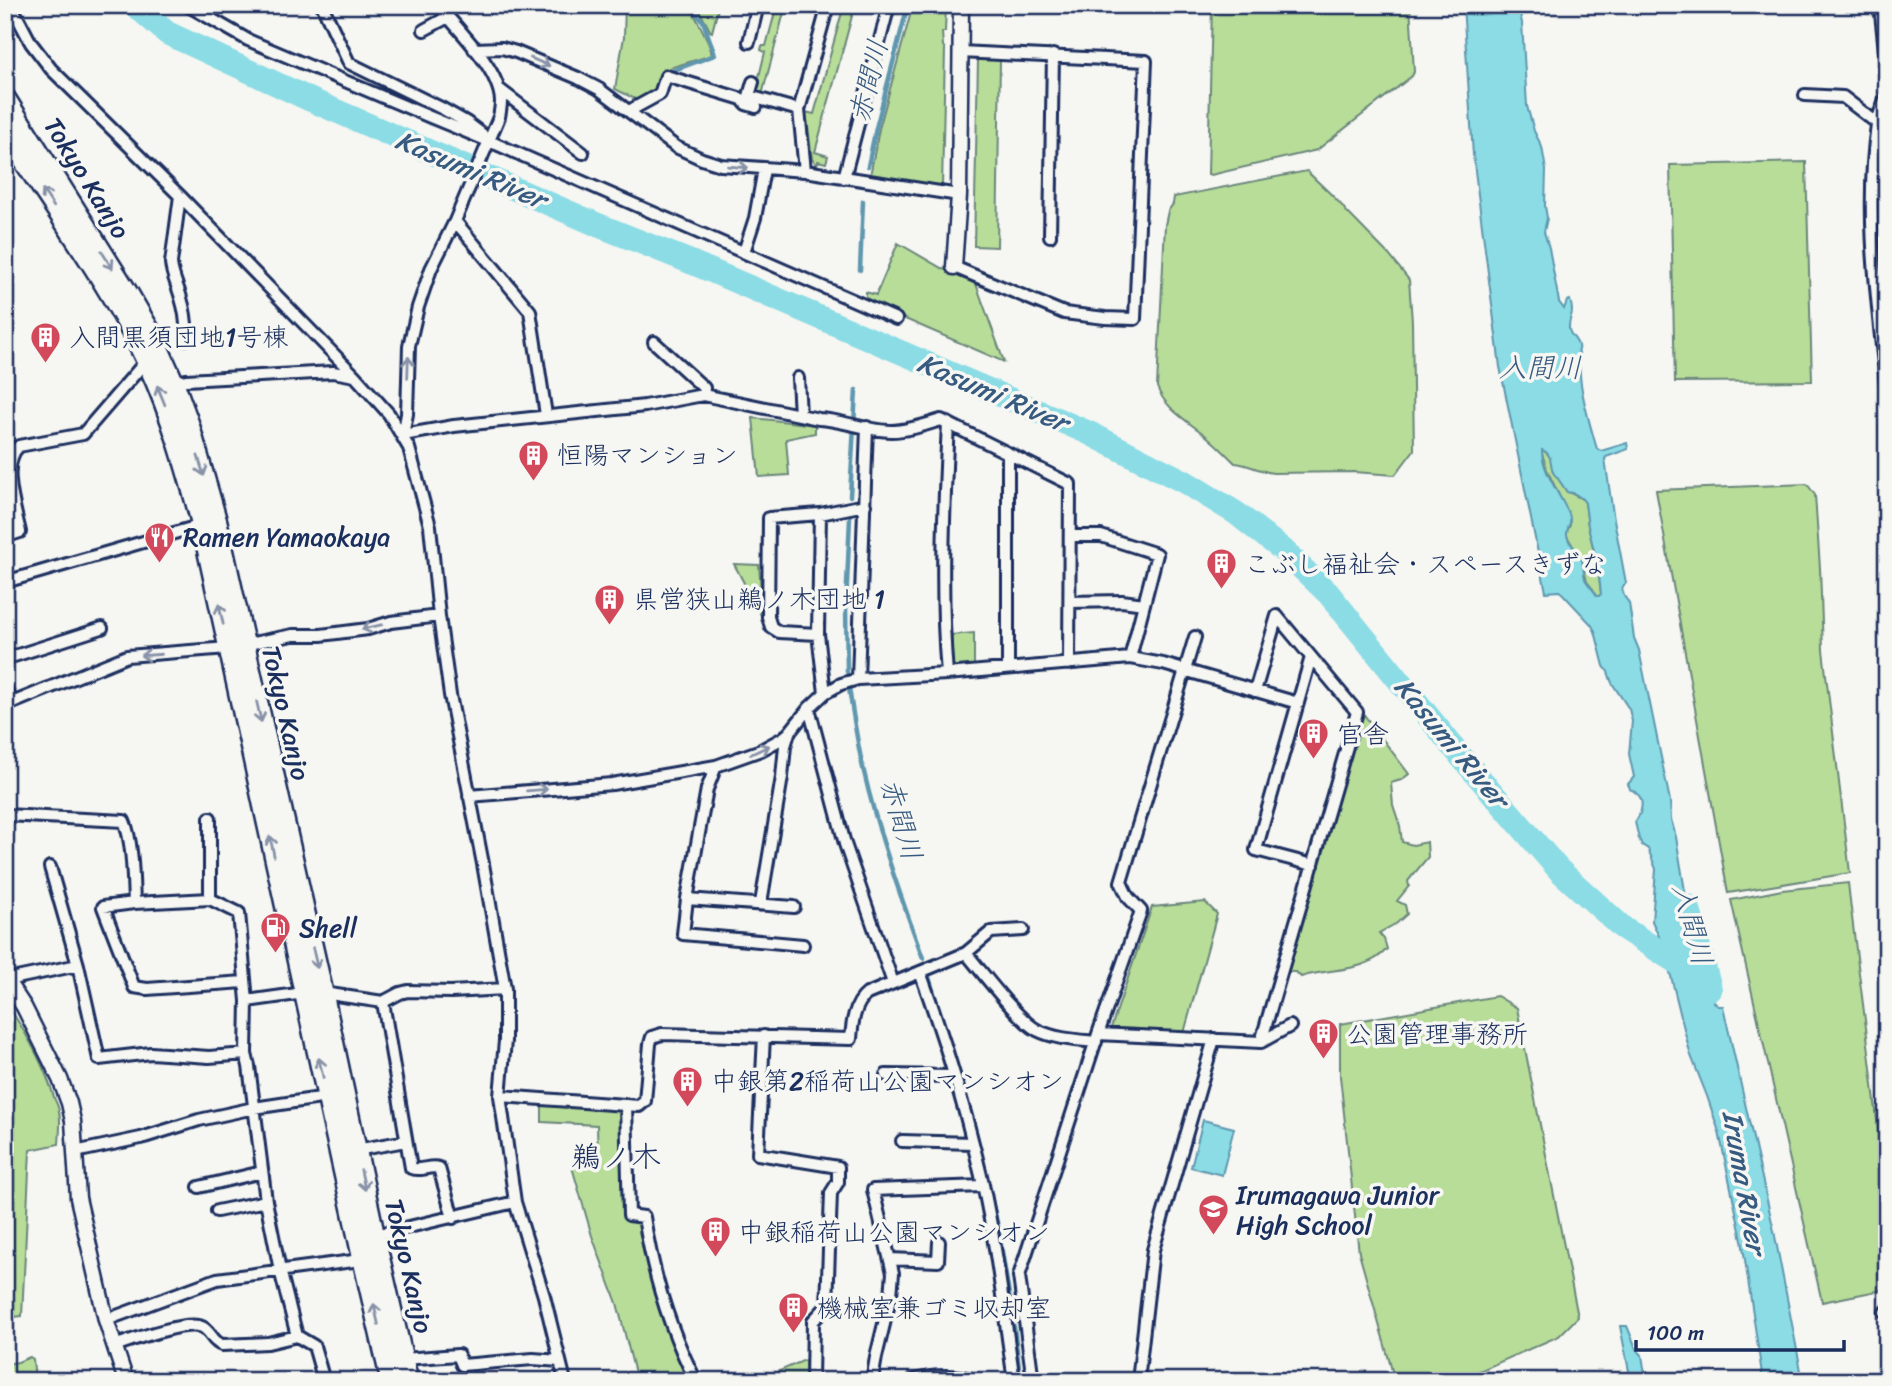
<svg xmlns="http://www.w3.org/2000/svg" width="1892" height="1386" font-family="Sriracha,'Klee One',sans-serif">
<rect width="100%" height="100%" fill="#f6f6f2"/>
<filter id="ink" filterUnits="userSpaceOnUse"><feTurbulence type="fractalNoise" baseFrequency=".0143" numOctaves="2"/><feDisplacementMap in="SourceGraphic" scale="14" xChannelSelector="R" yChannelSelector="G"/><feConvolveMatrix kernelMatrix="1 2 1 2 8 2 1 2 1" color-interpolation-filters="sRGB"/></filter>
<g filter="url(#ink)">
<!-- green -->
<path fill="#b8dd98" stroke="#6a867b" stroke-width="2" d="M 625,5 L 690,5 C 697,22 708,36 712,55 L 663,70 L 656,93 L 639,101 L 615,89 L 624,37 Z
M 697,5 L 719,5 L 712,32 L 710,31 C 706,22 701,15 697,5 Z
M 777,5 L 786,5 L 762,95 L 755,93 L 765,52 L 761,50 L 762,46 L 766,46 Z
M 844,5 L 855,5 L 815,152 L 828,156 L 826,163 L 818,161 L 817,166 L 812,158 L 806,112 L 814,114 Z
M 913,5 L 946,5 L 945,32 L 942,32 L 943,46 L 945,49 L 942,187 L 870,176 L 879,129 Z
M 1212,5 L 1410,5 L 1414,72 L 1412,76 L 1317,150 L 1211,175 L 1208,174 Z
M 978,60 L 1000,60 L 997,247 L 974,246 Z
M 1806,162 L 1812,381 L 1675,382 L 1670,165 Z
M 1307,171 C 1315,180 1342,203 1345,210 L 1389,255 L 1409,280 L 1412,322 L 1414,450 L 1395,475 L 1354,472 L 1273,473 C 1259,471 1248,464 1235,463 C 1227,455 1219,447 1211,440 C 1193,424 1166,411 1157,387 L 1165,225 L 1168,211 L 1173,204 L 1174,197 Z
M 898,243 L 943,269 L 976,284 L 1004,362 L 866,302 L 866,292 L 876,295 Z
M 753,418 L 815,425 L 815,433 L 786,439 L 789,475 L 759,477 Z
M 1541,450 L 1547,452 L 1550,457 L 1553,472 L 1559,478 L 1566,491 C 1573,493 1577,497 1584,500 L 1585,503 L 1588,526 L 1598,567 L 1601,594 L 1599,596 L 1597,597 L 1593,589 L 1587,582 L 1582,562 L 1567,536 L 1567,531 L 1570,525 L 1569,516 L 1547,470 Z
M 1807,484 L 1815,495 L 1820,568 L 1823,650 L 1850,873 L 1728,893 L 1656,490 Z
M 734,564 L 759,565 L 763,619 Z
M 974,633 L 974,665 L 952,667 L 951,635 Z
M 1362,712 L 1409,774 L 1401,780 L 1391,783 L 1393,805 L 1400,826 L 1402,842 L 1413,845 L 1427,842 L 1428,857 L 1408,881 L 1409,886 L 1397,901 L 1405,905 L 1407,914 L 1397,923 L 1379,933 L 1384,939 L 1387,949 C 1364,974 1331,967 1301,977 L 1296,972 L 1287,972 Z
M 1848,883 C 1863,1018 1887,1153 1887,1289 L 1822,1302 L 1731,900 L 1782,890 Z
M 1205,902 L 1217,914 L 1184,1033 L 1113,1031 L 1111,1028 L 1152,907 Z
M 1497,996 L 1517,1008 L 1578,1317 L 1559,1336 L 1459,1380 L 1395,1381 L 1359,1253 L 1340,1076 L 1340,1024 Z
M 5,1002 C 27,1033 44,1064 55,1100 C 62,1112 60,1129 59,1144 L 30,1150 L 22,1316 L 5,1318 Z
M 542,1104 L 620,1110 L 624,1218 L 640,1221 L 654,1286 L 670,1339 L 686,1373 L 672,1381 L 637,1381 L 617,1303 L 592,1236 L 572,1167 L 598,1165 L 597,1125 L 542,1122 Z
M 30,1357 L 33,1359 L 35,1381 L 5,1381 L 5,1364 L 18,1362 Z
M 805,1360 L 806,1381 L 773,1381 L 772,1374 Z"/>
<!-- water -->
<path fill="#8bdce5" stroke="#5e97af" stroke-width="2" fill-rule="evenodd" d="M 1463,5 L 1518,5 L 1522,23 L 1527,106 L 1534,131 L 1542,147 L 1546,170 L 1545,206 L 1547,218 L 1544,232 L 1549,248 L 1559,302 L 1564,309 L 1567,301 L 1570,300 C 1575,316 1569,315 1569,327 C 1568,335 1577,338 1578,346 C 1580,358 1579,372 1581,384 C 1584,406 1591,428 1597,449 L 1601,451 L 1627,443 L 1628,449 L 1606,457 L 1605,459 L 1613,514 L 1626,583 L 1622,588 L 1624,596 L 1629,603 L 1634,638 L 1639,650 L 1670,801 L 1671,819 L 1676,837 L 1687,903 L 1694,926 L 1701,961 L 1714,1002 L 1718,1006 L 1723,1006 L 1774,1231 L 1803,1381 L 1763,1381 L 1742,1240 L 1719,1132 L 1707,1096 L 1690,1053 L 1664,948 L 1652,921 L 1656,869 L 1648,849 L 1642,845 L 1639,839 L 1635,822 C 1641,814 1646,800 1636,793 C 1627,785 1633,795 1628,784 L 1634,777 L 1629,754 L 1632,721 L 1629,709 L 1612,683 L 1608,672 L 1604,666 L 1595,631 L 1591,624 L 1562,593 L 1559,591 L 1546,592 L 1500,367 L 1473,155 ZM 1542,450 C 1554,455 1549,465 1554,474 C 1556,475 1566,491 1567,492 C 1569,493 1571,492 1573,493 C 1577,495 1583,499 1585,503 L 1588,526 L 1598,567 L 1601,594 L 1599,596 L 1597,596 C 1594,590 1588,585 1585,579 C 1583,572 1584,564 1581,557 C 1578,549 1568,545 1567,535 C 1566,526 1573,525 1569,514 C 1561,496 1541,470 1542,450 Z
M 1203,1120 L 1234,1128 L 1222,1175 L 1191,1167 Z
M 1620,1326 L 1627,1326 L 1636,1348 L 1642,1355 L 1646,1381 L 1631,1381 Z"/>
<g fill="none" stroke-linecap="round" stroke-linejoin="round">
<!-- stream -->
<path stroke="#5e97af" stroke-width="4.5" d="M 669,72 L 715,55 L 703,21 L 698,16 L 693,5
M 868,166 L 876,128 L 908,5
M 860,270 L 863,201
M 850,496 L 856,390
M 847,672 L 846,606 L 850,518
M 849,688 C 853,714 857,741 863,768 C 878,833 900,895 923,958
M 928,974 L 942,1020
M 976,1134 L 998,1227 L 1013,1319
M 1014,1327 L 1020,1376"/>
<!-- river -->
<path stroke="#8bdce5" stroke-width="24" d="M 135,5 L 167,33 L 311,100 L 598,225 L 693,263 L 1089,433 L 1185,482 L 1236,513 L 1283,550 L 1328,593 L 1463,759 L 1559,870 L 1623,928 L 1709,983
M 1688,906 L 1710,989"/>
<defs>
<path id="minor" d="M 11,5 L 31,43 L 51,69 L 180,196 L 355,376 L 389,414 L 409,448 L 430,526 L 439,616 L 450,695 L 483,864 L 505,989 L 505,1041 L 500,1096 L 515,1202 L 544,1296 L 565,1381
M 187,5 L 248,40 L 430,117 L 496,144 L 896,319
M 322,5 L 349,63 L 443,109 L 466,122 L 482,134
M 1880,5 L 1887,69
M 424,30 L 448,17
M 749,42 L 758,5
M 474,49 L 502,48 L 516,52 L 578,78 L 599,89 L 676,147 L 702,159 L 721,165 L 805,171 L 959,195
M 753,82 L 749,96 L 799,110
M 499,89 L 583,153
M 1805,95 L 1843,97 L 1877,123
M 1887,95 C 1883,105 1878,115 1877,125 C 1864,214 1878,305 1887,393
M 629,111 L 660,94 L 666,76 L 742,99 L 746,104 L 756,107
M 805,171 L 799,110 L 828,5
M 844,178 L 889,5
M 180,196 L 171,263 C 172,276 178,286 181,298 C 185,311 187,325 186,339
M 455,221 L 530,311 L 546,415
M 1050,236 L 1053,55
M 744,252 L 755,218 L 764,169
M 954,267 L 1064,313 L 1105,318 L 1135,319 L 1146,61 L 960,52
M 654,342 L 704,388 L 703,395
M 798,378 L 800,415
M 174,383 L 186,380 L 333,372 L 355,376
M 1887,428 L 1887,436
M 403,435 L 454,426 L 645,406 L 703,395 L 819,419 C 843,420 867,431 891,431 C 907,431 925,425 941,420 L 1070,484 L 1069,664
M 403,435 L 407,414 L 409,346 L 418,307 L 431,269 L 455,221 L 499,117 C 500,112 501,106 501,101 C 499,68 458,30 438,5
M 820,514 L 818,634 L 825,693
M 1070,536 L 1101,536 L 1157,554 L 1130,658
M 5,537 L 20,532 C 15,509 0,463 19,446 L 83,434 L 146,361
M 5,582 L 202,525
M 1070,602 L 1122,601 L 1144,604
M 818,634 L 779,632 L 771,627 L 768,617 L 769,518 L 820,514 L 865,505
M 1311,657 L 1256,850 L 1313,865
M 5,659 L 102,628
M 1008,668 L 1008,453
M 947,674 C 940,590 944,507 948,423
M 858,679 L 867,427
M 5,688 L 13,703
M 1255,691 L 1277,616
M 5,706 L 127,656 L 228,648 L 293,635 L 321,635 L 368,629 L 391,622 L 439,616
M 809,708 L 845,844 L 893,983
M 716,766 L 707,789 L 687,899 L 683,934 L 803,945
M 469,796 L 612,784 L 716,766 L 761,750 L 783,738 L 789,733 L 809,708 L 825,693 L 841,684 L 858,679 L 947,674 L 1130,658 L 1163,664 L 1298,703
M 5,815 L 124,821 C 133,841 133,881 134,903
M 210,818 L 210,899 L 239,913 L 247,1001 L 246,1054 L 249,1066 L 266,1201 L 280,1270 L 297,1336 L 314,1346 L 324,1381
M 50,867 L 78,965 L 99,1059 L 151,1053 L 209,1057 L 246,1054
M 210,899 L 134,903 L 103,907 L 134,987 L 147,989 L 244,982
M 687,899 L 794,907
M 761,903 L 782,777 L 785,746 L 789,733
M 966,953 C 983,973 1017,1019 1037,1030 C 1055,1039 1076,1040 1096,1042
M 5,966 L 7,980 L 78,965
M 920,972 C 942,1032 961,1094 976,1155 C 995,1229 1003,1306 1014,1381
M 323,993 L 383,1002 L 400,993 L 408,991 L 451,992 L 505,989
M 247,1001 L 304,993
M 383,1002 L 411,1168 C 420,1172 429,1165 439,1168 L 453,1218
M 1098,1034 L 1261,1042 L 1290,1026
M 764,1036 L 758,1154 L 838,1167 L 838,1182 L 831,1193 L 827,1306 L 813,1321 L 812,1381
M 1261,1042 L 1357,712 L 1277,616
M 886,1075 L 954,1076
M 500,1096 L 639,1106 L 645,1101 L 650,1044 L 652,1037 L 662,1034 L 851,1039 C 852,1024 854,1004 867,994 L 966,953 L 991,932 L 1023,930
M 626,1105 L 629,1215 L 644,1217 C 653,1274 669,1329 696,1381
M 902,1141 L 973,1143
M 356,1150 L 406,1141
M 75,1152 L 141,1138 L 199,1120 L 254,1108 L 327,1097
M 199,1187 L 262,1172
M 217,1211 L 266,1201
M 375,1235 L 515,1202
M 890,1259 L 938,1261 L 939,1242
M 1885,1312 L 1887,1310
M 106,1320 L 217,1279 L 368,1259
M 114,1346 C 132,1340 186,1320 202,1327 C 211,1331 212,1342 222,1345 L 268,1343 L 297,1336
M 403,1359 L 458,1355 L 462,1365 L 533,1359 L 560,1361
M 872,1381 L 876,1357 L 891,1295 L 893,1273 L 873,1190 L 983,1186
M 911,1381 C 933,1375 956,1374 978,1381
M 1033,1381 L 1019,1276 L 1098,1034 L 1141,911 L 1128,897 L 1121,882 L 1195,637
M 1138,1381 L 1153,1250 L 1214,1039"/>
<path id="tertiary" d="M 954,267 L 959,195 L 961,5
M 5,978 L 24,1007 L 60,1079 L 69,1103 L 73,1121 L 78,1198 L 106,1320 L 126,1381"/>
<path id="trunk" d="M 5,98 L 129,295 L 154,338 L 174,383 L 189,424 L 217,522 L 323,993 L 377,1247 L 408,1381
M 5,132 C 54,208 109,282 148,364 C 172,416 187,470 202,525 L 363,1260 L 391,1381"/>
</defs>
<!-- minor casing -->
<use href="#minor" stroke="#1b2f5e" stroke-width="16"/>
<!-- tertiary casing -->
<use href="#tertiary" stroke="#1b2f5e" stroke-width="19"/>
<!-- trunk casing -->
<use href="#trunk" stroke="#1b2f5e" stroke-width="24"/>
<!-- minor -->
<use href="#minor" stroke="#f6f6f2" stroke-width="10"/>
<!-- tertiary -->
<use href="#tertiary" stroke="#f6f6f2" stroke-width="14"/>
<!-- trunk -->
<use href="#trunk" stroke="#f6f6f2" stroke-width="19"/>
</g>
<!-- one-way arrows -->
<defs><path id="oneway-shaft" d="M-6 0H5M1.5-3L5.5 0L1.5 3" fill="none" stroke-width="1.6" stroke-linecap="round" stroke-linejoin="round" transform="scale(1.75)"/></defs>
<g stroke="#8892a8">
<use href="#oneway-shaft" transform="translate(540 62) rotate(23)"/>
<use href="#oneway-shaft" transform="translate(738 167) rotate(5)"/>
<use href="#oneway-shaft" transform="translate(48 198) rotate(-123)"/>
<use href="#oneway-shaft" transform="translate(107 260) rotate(58)"/>
<use href="#oneway-shaft" transform="translate(408 367) rotate(-88)"/>
<use href="#oneway-shaft" transform="translate(161 395) rotate(-112)"/>
<use href="#oneway-shaft" transform="translate(201 466) rotate(73)"/>
<use href="#oneway-shaft" transform="translate(221 614) rotate(-102)"/>
<use href="#oneway-shaft" transform="translate(372 627) rotate(167)"/>
<use href="#oneway-shaft" transform="translate(151 655) rotate(176)"/>
<use href="#oneway-shaft" transform="translate(259 712) rotate(77)"/>
<use href="#oneway-shaft" transform="translate(760 750) rotate(-25)"/>
<use href="#oneway-shaft" transform="translate(537 790) rotate(-5)"/>
<use href="#oneway-shaft" transform="translate(272 846) rotate(-102)"/>
<use href="#oneway-shaft" transform="translate(315 958) rotate(77)"/>
<use href="#oneway-shaft" transform="translate(321 1068) rotate(-103)"/>
<use href="#oneway-shaft" transform="translate(363 1180) rotate(78)"/>
<use href="#oneway-shaft" transform="translate(376 1314) rotate(-103)"/>
</g>
</g>
<!-- icons -->
<defs>
<symbol id="building-pin" viewBox="-11 -11 22 30"><path d="M0 17L-7.5 6A9.5 9.5 0 1 1 7.5 6Z" fill="#d1495b" stroke="#f6f6f2"/><path d="M-4-6H4V6H1V3H-1V6H-4ZM-2.5-4.3h1.7v1.8h-1.7ZM.8-4.3h1.7v1.8H.8ZM-2.5-1h1.7V.8h-1.7ZM.8-1h1.7V.8H.8Z" fill="#fff"/></symbol>
<symbol id="restaurant-pin" viewBox="-11 -11 22 30"><path d="M0 17L-7.5 6A9.5 9.5 0 1 1 7.5 6Z" fill="#d1495b" stroke="#f6f6f2"/><path d="M-5-6h1v4h1v-4h1v4h1v-4h1v5L-1.5 .5V6h-2V.5L-5-1ZM5-6V6H3V1.5H1.5Q1.5-4 5-6Z" fill="#fff"/></symbol>
<symbol id="fuel-pin" viewBox="-11 -11 22 30"><path d="M0 17L-7.5 6A9.5 9.5 0 1 1 7.5 6Z" fill="#d1495b" stroke="#f6f6f2"/><path d="M-5.5-6h7V0h2V4h1.3V-2.5L3-4.5l.8-.8L6-3V5H2.5V1h-1V6h-7ZM-4.2-4.7v3.2H.2V-4.7Z" fill="#fff"/></symbol>
<symbol id="school-pin" viewBox="-11 -11 22 30"><path d="M0 17L-7.5 6A9.5 9.5 0 1 1 7.5 6Z" fill="#d1495b" stroke="#f6f6f2"/><path d="M0-5L7-2L0 1L-7-2ZM-4 1L0 2.5L4 1V4Q0 6-4 4Z" fill="#fff"/></symbol>
</defs>
<g fill-rule="evenodd">
<use href="#building-pin" x="28" y="320" width="35" height="47"/>
<use href="#building-pin" x="516" y="438" width="35" height="47"/>
<use href="#restaurant-pin" x="142" y="520" width="35" height="47"/>
<use href="#building-pin" x="1204" y="546" width="35" height="47"/>
<use href="#building-pin" x="592" y="582" width="35" height="47"/>
<use href="#building-pin" x="1296" y="716" width="35" height="47"/>
<use href="#fuel-pin" x="258" y="910" width="35" height="47"/>
<use href="#building-pin" x="1306" y="1016" width="35" height="47"/>
<use href="#building-pin" x="670" y="1064" width="35" height="47"/>
<use href="#school-pin" x="1196" y="1192" width="35" height="47"/>
<use href="#building-pin" x="698" y="1214" width="35" height="47"/>
<use href="#building-pin" x="776" y="1290" width="35" height="47"/>
</g>
<g text-anchor="middle" stroke-width="7" stroke-linejoin="round" paint-order="stroke">
<!-- street labels -->
<g font-size="26" fill="#1b2f5e" stroke="#f6f6f2">
<text transform="translate(87 178) rotate(58)" y="9">Tokyo Kanjo</text>
<text transform="translate(286 713) rotate(77)" y="9">Tokyo Kanjo</text>
<text transform="translate(409 1266) rotate(77)" y="9">Tokyo Kanjo</text>
</g>
<!-- poi labels -->
<g font-size="26" fill="#1b2f5e" stroke="#f6f6f2" text-anchor="start">
<text x="69" y="346">入間黒須団地1号棟</text>
<text x="557" y="464">恒陽マンション</text>
<text x="183" y="546">Ramen Yamaokaya</text>
<text x="1244" y="573">こぶし福祉会・スペースきずな</text>
<text x="633" y="608">県営狭山鵜ノ木団地 1</text>
<text x="1337" y="743">官舎</text>
<text x="299" y="937">Shell</text>
<text x="1346" y="1043">公園管理事務所</text>
<text x="711" y="1090">中銀第2稲荷山公園マンシオン</text>
<text x="1236" y="1204">Irumagawa Junior<tspan x="1236" dy="30">High School</tspan></text>
<text x="738" y="1241">中銀稲荷山公園マンシオン</text>
<text x="817" y="1317">機械室兼ゴミ収却室</text>
</g>
<!-- water labels -->
<g font-size="28" font-style="italic" fill="#375a80" stroke="#f6f6f2">
<text transform="translate(868 81) rotate(-76)" y="10">赤間川</text>
<text transform="translate(471 169) rotate(23)" y="10">Kasumi River</text>
<text x="1540" y="377">入間川</text>
<text transform="translate(993 392) rotate(23)" y="10">Kasumi River</text>
<text transform="translate(1452 742) rotate(50)" y="10">Kasumi River</text>
<text transform="translate(902 819) rotate(74)" y="10">赤間川</text>
<text transform="translate(1693 924) rotate(75)" y="10">入間川</text>
<text transform="translate(1745 1182) rotate(80)" y="10">Iruma River</text>
</g>
<!-- quarter labels -->
<g font-size="30" fill="#1b2f5e" stroke="#f6f6f2">
<text x="616" y="1167">鵜ノ木</text>
</g>
</g>
<!-- margin -->
<rect width="1892" height="1386" fill="none" stroke="#f6f6f2" stroke-width="28"/>
<rect x="14" y="14" width="1864" height="1358" fill="none" stroke="#1b2f5e" stroke-width="2.5" filter="url(#ink)"/>
<!-- scale -->
<path d="M1636 1340v10h208v-10" fill="none" stroke="#1b2f5e" stroke-width="3.5"/>
<text x="1647" y="1340" font-size="21" fill="#1b2f5e" stroke="#f6f6f2" stroke-width="5" paint-order="stroke">100 m</text>
</svg>
